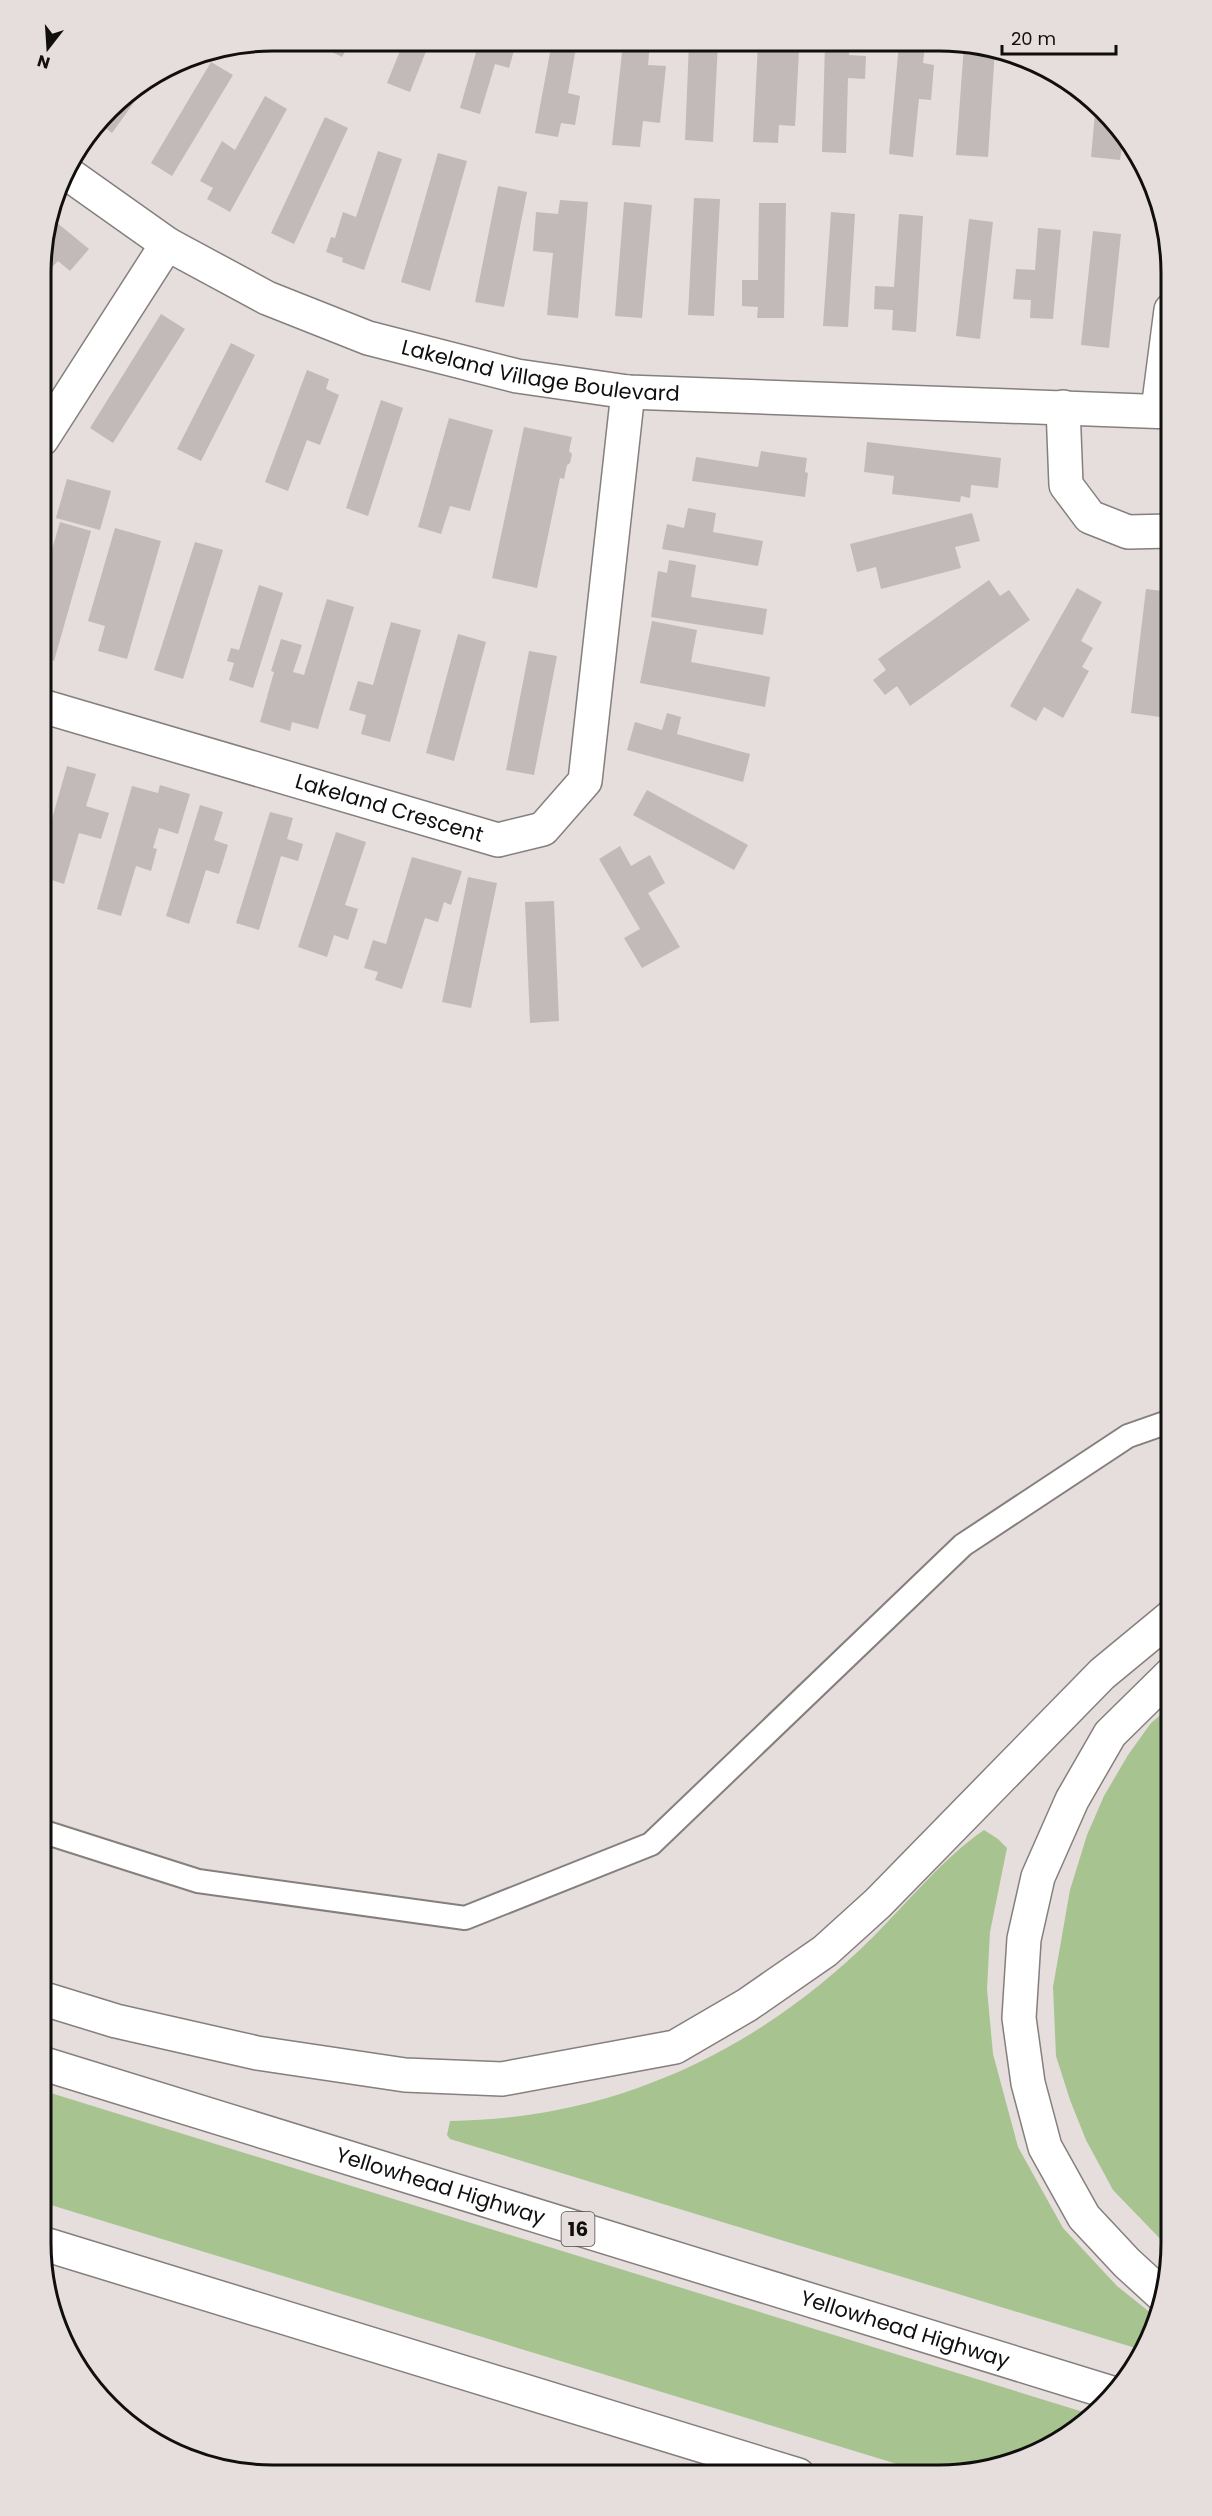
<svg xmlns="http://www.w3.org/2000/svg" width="1212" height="2516" font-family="Poppins,sans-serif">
<rect width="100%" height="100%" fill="#e5dedc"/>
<!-- green -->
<path fill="#a7c390" d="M 1171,1706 L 1171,2250 L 1113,2190 L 1086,2140 L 1070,2100 L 1056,2056 L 1053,1987 L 1070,1890 L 1087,1835 L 1104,1796 L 1128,1755 L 1151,1723 Z
M 984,1830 L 998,1839 L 1007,1848 L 990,1932 L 987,1989 L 993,2054 L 1018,2147 L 1063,2228 L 1117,2286 L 1157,2318 L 1154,2332 L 1142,2350 L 450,2139 L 447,2135 L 450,2121 C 614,2119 757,2052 873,1937 C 909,1901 942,1859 984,1830 Z
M 41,2090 L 1093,2415 L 1068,2437 L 1000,2467 L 933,2475 L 41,2202 Z"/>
<!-- building -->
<path fill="#c1bab8" d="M 323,41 L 351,41 L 342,57 L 320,46 Z
M 404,41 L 430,41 L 410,92 L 387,83 Z
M 479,42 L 500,42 L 515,47 L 509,68 L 495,64 L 480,114 L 460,108 Z
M 552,42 L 577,42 L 568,93 L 580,96 L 575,125 L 561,123 L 558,137 L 535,133 Z
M 623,43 L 650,43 L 648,65 L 666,66 L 660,123 L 643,121 L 640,147 L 612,145 Z
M 689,43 L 718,43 L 713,142 L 685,140 Z
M 758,44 L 783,44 L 783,50 L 799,51 L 795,126 L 779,125 L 778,143 L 753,142 Z
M 825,44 L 850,44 L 849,55 L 866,56 L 865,79 L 848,78 L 846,153 L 822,152 Z
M 899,44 L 925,45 L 923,63 L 934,65 L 931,100 L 919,99 L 913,157 L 889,154 Z
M 964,45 L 984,45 L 995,49 L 988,157 L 956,155 Z
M 211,62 L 233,75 L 172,176 L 151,163 Z
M 151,79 L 112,133 L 100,124 L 119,98 Z
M 265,96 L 287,109 L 230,212 L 207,199 L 213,188 L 200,181 L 222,141 L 235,150 Z
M 1096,102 L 1132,147 L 1122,146 L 1120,160 L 1091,157 Z
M 325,117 L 348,128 L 294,244 L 271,233 Z
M 378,151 L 402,159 L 364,270 L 342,262 L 343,258 L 326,252 L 331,237 L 335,238 L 343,212 L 356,217 Z
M 438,153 L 467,161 L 430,291 L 401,282 Z
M 498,186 L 527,192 L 504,307 L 475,302 Z
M 694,198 L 720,199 L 714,316 L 688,315 Z
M 560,200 L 588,202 L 578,318 L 547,315 L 553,253 L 533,251 L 536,212 L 558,214 Z
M 624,202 L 652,205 L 642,318 L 615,316 Z
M 759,203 L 786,203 L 784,318 L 757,318 L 758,307 L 742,306 L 742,280 L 758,280 Z
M 831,212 L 855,214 L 848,327 L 823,326 Z
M 899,214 L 923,216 L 916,332 L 892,330 L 893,310 L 874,309 L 875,286 L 894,287 Z
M 50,217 L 89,249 L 70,271 L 58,261 L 53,266 L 42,257 L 42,243 Z
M 969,219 L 993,222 L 980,339 L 956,336 Z
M 1038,228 L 1061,230 L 1053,319 L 1030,318 L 1031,300 L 1013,299 L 1016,269 L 1035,270 Z
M 1093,231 L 1121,234 L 1109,348 L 1081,345 Z
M 42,296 L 51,302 L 42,316 Z
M 161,314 L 185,329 L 113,443 L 90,428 Z
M 231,343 L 255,355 L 201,461 L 177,449 Z
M 307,370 L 329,379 L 326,389 L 339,395 L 320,445 L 307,440 L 288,491 L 265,482 Z
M 381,400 L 403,408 L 368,516 L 346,508 Z
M 449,418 L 493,430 L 470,511 L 450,506 L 441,534 L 418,527 Z
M 524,427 L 572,437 L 569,451 L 572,454 L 570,463 L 567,465 L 564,479 L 560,478 L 537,588 L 492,578 Z
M 867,442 L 1001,458 L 998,488 L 971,485 L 970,498 L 961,496 L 960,502 L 892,494 L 894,476 L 864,472 Z
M 761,451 L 807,458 L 805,472 L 808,473 L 805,497 L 692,481 L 696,457 L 758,467 Z
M 67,479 L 111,491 L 100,530 L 56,518 Z
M 688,508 L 716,513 L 713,532 L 763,541 L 758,566 L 662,549 L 667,524 L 684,528 Z
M 972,513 L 980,541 L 955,547 L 961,568 L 881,589 L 876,567 L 857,572 L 850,544 Z
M 60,522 L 91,531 L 54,661 L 42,657 L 42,584 Z
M 115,528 L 161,541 L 127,659 L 98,651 L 105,626 L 88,621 Z
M 195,542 L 223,550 L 183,679 L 154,670 Z
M 669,560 L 696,565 L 691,597 L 767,609 L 763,635 L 651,617 L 658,571 L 667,573 Z
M 989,580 L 1000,596 L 1009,590 L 1030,620 L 910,706 L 897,686 L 885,695 L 873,680 L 886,670 L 878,659 Z
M 259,585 L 283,593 L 253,688 L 229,680 L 234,663 L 227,661 L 231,648 L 239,650 Z
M 1077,588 L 1102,602 L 1081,641 L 1093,648 L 1082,667 L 1089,671 L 1063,718 L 1044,707 L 1036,721 L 1010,706 Z
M 1146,589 L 1171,592 L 1171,681 L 1165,680 L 1160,717 L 1131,713 Z
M 327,599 L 354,607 L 318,729 L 292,722 L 290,731 L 260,722 L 274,672 L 271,671 L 281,639 L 302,645 L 293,672 L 304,675 Z
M 652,621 L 697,630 L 691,662 L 770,677 L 765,707 L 640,683 Z
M 391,622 L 421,630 L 390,742 L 361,734 L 366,715 L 349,710 L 358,681 L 373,685 Z
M 458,634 L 486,642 L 454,761 L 426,753 Z
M 529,651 L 557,656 L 534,775 L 506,770 Z
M 667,713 L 681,717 L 677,734 L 750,754 L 743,782 L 627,750 L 635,722 L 662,730 Z
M 67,766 L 96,774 L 86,806 L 109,813 L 101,839 L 79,833 L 64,884 L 42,877 L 42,854 Z
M 160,785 L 190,794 L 178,834 L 159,828 L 153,848 L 157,849 L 151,871 L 136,866 L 121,916 L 97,909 L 132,786 L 158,793 Z
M 647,790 L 748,845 L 734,870 L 633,815 Z
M 200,805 L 223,812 L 214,840 L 228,845 L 219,874 L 206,870 L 189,924 L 166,916 Z
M 270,812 L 293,818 L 287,839 L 303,844 L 298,861 L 281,856 L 259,930 L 236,923 Z
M 336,832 L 366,842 L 345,905 L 358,909 L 348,940 L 334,935 L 327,957 L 298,947 Z
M 620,846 L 631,866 L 650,855 L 665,883 L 648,893 L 680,947 L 642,968 L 624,938 L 640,929 L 599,859 Z
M 412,857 L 462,871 L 451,905 L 444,902 L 438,922 L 425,918 L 402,989 L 375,980 L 378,972 L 364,968 L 373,940 L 386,944 Z
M 468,877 L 497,883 L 471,1008 L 442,1002 Z
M 554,901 L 559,1021 L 530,1023 L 525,902 Z"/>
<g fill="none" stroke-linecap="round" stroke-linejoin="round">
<defs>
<path id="lane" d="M 41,1831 L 198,1881 L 465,1918 L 651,1844 L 963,1545 L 1128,1436 L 1171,1421"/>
<g id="street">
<path id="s1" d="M 64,171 L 167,244 L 267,298 L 368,338 L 517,376 L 628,392 L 1171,412"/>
<path d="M 1063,407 L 1066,485 L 1090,517 L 1128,532 L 1171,531"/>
<path d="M 1158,410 L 1171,310"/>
<path d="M 42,439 L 167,244"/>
<path id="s2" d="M 42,706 L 498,840 L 543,829 L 585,781 L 628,392"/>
</g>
<g id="highway">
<path d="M 41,1998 L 116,2021 L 257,2053 L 405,2075 L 502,2079 L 675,2047 L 747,2005 L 825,1951 L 878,1903 L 1102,1674 L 1171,1617"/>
<path id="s3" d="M 41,2063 L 1115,2394"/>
<path d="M 41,2243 L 798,2475"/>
<path d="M 1162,2295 L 1127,2263 L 1084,2217 L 1045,2147 L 1028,2083 L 1019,2018 L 1024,1939 L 1038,1877 L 1072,1800 L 1110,1734 L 1171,1674"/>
</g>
</defs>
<!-- lane casing -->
<use href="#lane" stroke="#857f7d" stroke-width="26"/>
<!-- street casing -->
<use href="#street" stroke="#857f7d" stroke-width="36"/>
<!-- highway casing -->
<use href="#highway" stroke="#857f7d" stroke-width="36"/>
<!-- lane -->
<use href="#lane" stroke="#fff" stroke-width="22"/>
<!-- street -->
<use href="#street" stroke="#fff" stroke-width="33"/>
<!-- highway -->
<use href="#highway" stroke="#fff" stroke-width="33"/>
</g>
<g text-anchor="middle" stroke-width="5" stroke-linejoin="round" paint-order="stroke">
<!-- shield labels -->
<rect fill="#e5dedc" stroke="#514d4c" stroke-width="1.5" x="561.5" y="2212" width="33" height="34" rx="4.5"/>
<g font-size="20" font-weight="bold" fill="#110f0e">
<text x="578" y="2236">16</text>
</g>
<!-- street labels -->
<g font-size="21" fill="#110f0e" stroke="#e5dedc">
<text dy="7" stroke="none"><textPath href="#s1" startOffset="525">Lakeland Village Boulevard</textPath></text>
<text dy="7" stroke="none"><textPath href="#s2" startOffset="362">Lakeland Crescent</textPath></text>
<text dy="7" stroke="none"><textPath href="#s3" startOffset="418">Yellowhead Highway</textPath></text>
<text dy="7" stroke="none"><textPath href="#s3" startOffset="904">Yellowhead Highway</textPath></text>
</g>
</g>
<!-- crop -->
<path d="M0 0H1212V2516H0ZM273 51H939A222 222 0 0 1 1161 273V2243A222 222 0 0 1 939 2465H273A222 222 0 0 1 51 2243V273A222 222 0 0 1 273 51Z" fill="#e5dedc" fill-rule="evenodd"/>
<path fill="none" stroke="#110f0e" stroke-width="3" d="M273 51H939A222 222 0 0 1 1161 273V2243A222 222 0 0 1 939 2465H273A222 222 0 0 1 51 2243V273A222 222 0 0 1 273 51Z"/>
<!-- north arrow -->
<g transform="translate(48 48) rotate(197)" stroke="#e5dedc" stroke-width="4.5" paint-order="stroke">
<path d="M0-4.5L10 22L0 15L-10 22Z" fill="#110f0e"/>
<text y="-9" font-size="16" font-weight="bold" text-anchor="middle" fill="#110f0e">N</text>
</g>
<!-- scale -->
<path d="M1002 45v9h114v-9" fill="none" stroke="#110f0e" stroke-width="3"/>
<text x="1011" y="45" font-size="18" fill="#110f0e" stroke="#e5dedc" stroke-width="4.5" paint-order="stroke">20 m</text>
</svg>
